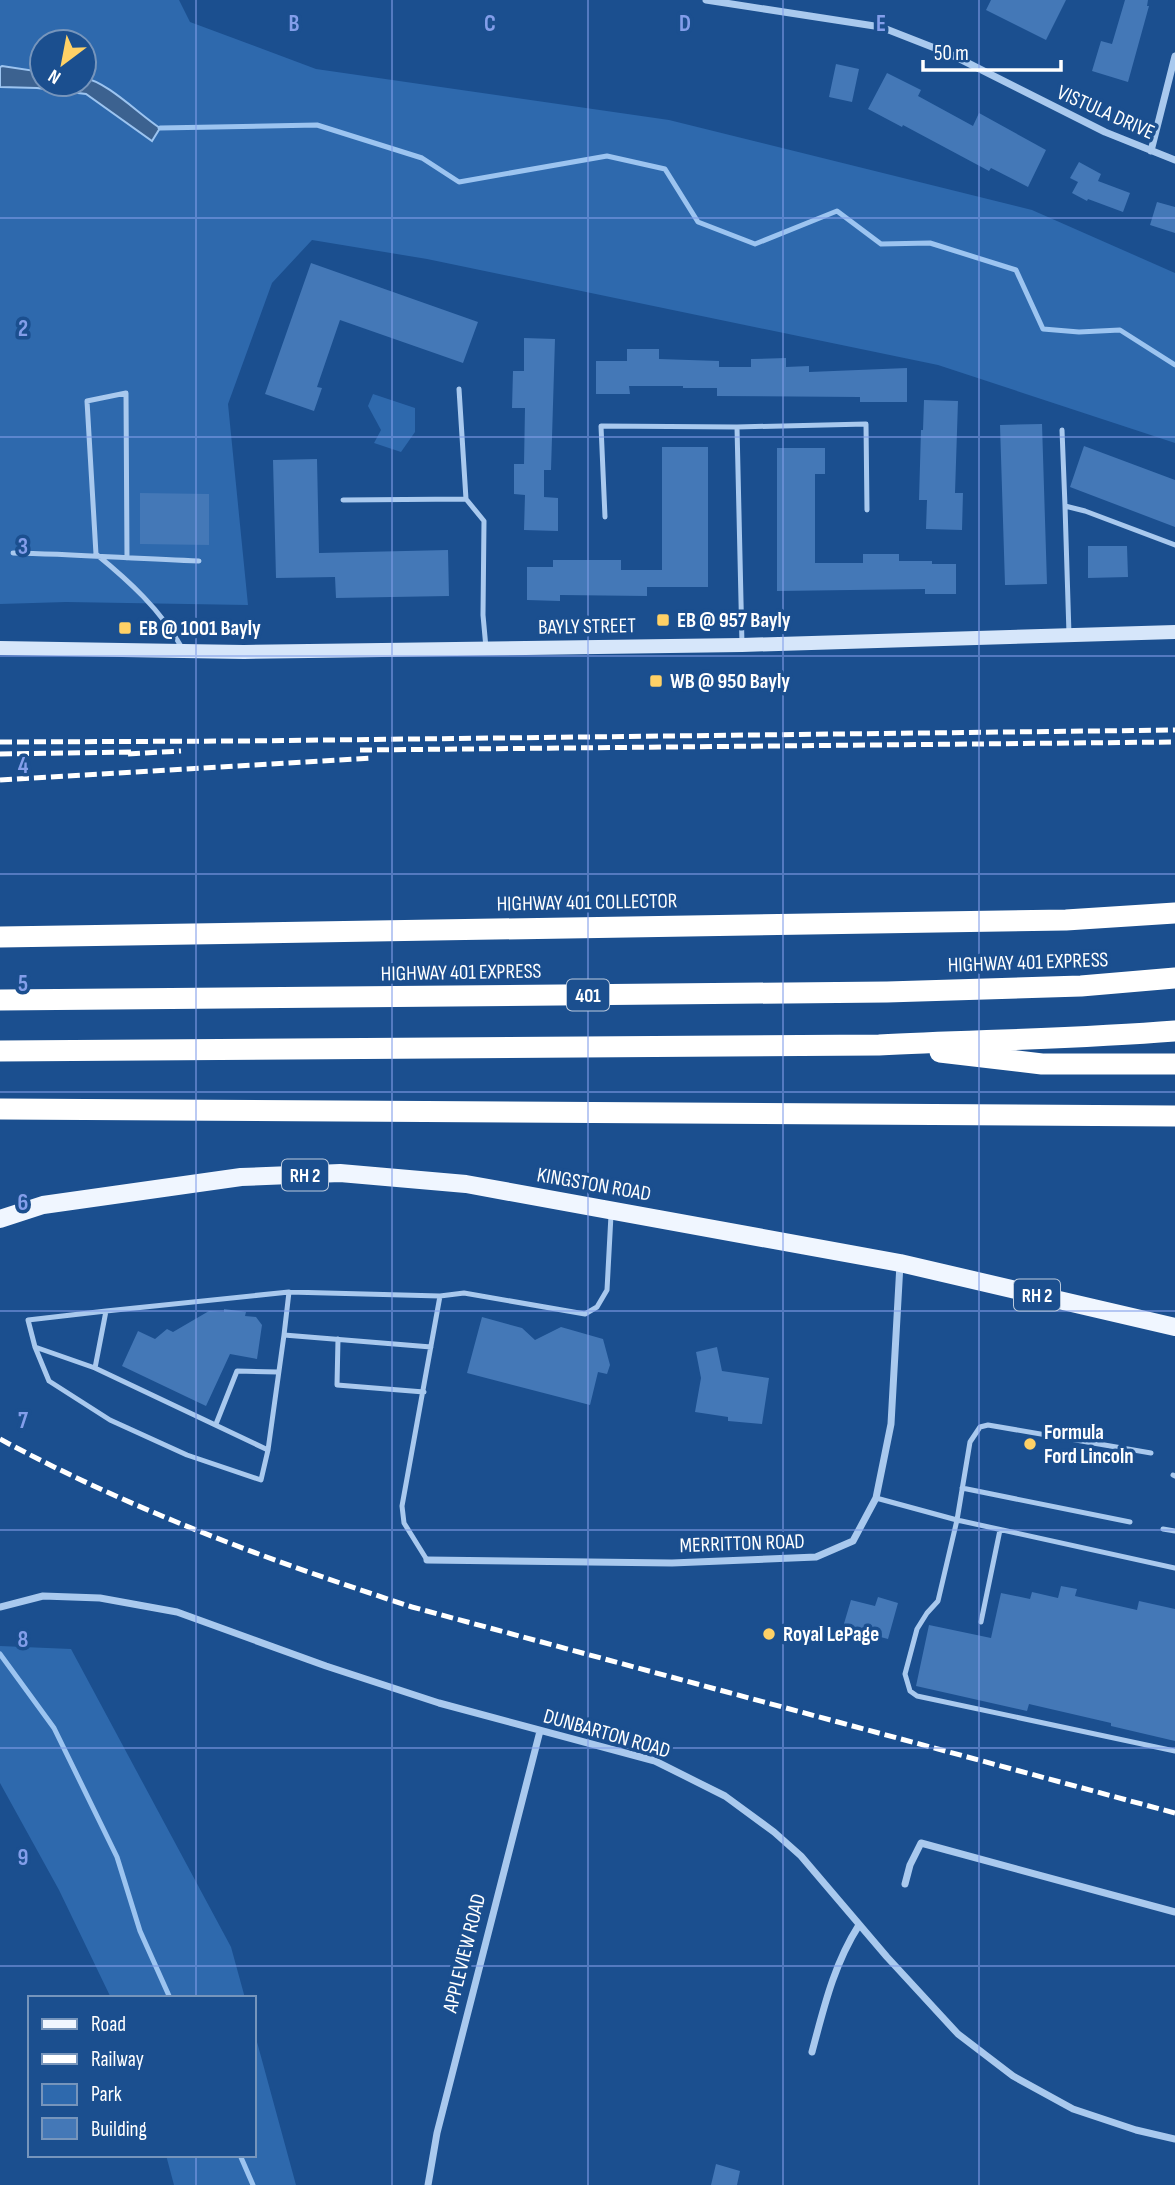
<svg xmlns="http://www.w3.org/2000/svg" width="1175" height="2185" font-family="'Sofia Sans Condensed',sans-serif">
<rect width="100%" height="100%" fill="#1b4f8f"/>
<!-- green -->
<path fill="#2e69ad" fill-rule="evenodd" d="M 0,0 L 179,0 L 190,22 L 316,69 L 669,120 L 1032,210 L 1175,273 L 1175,443 L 938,365 L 427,259 L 312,240 L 272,283 L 228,404 L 248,605 L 66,602 L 0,604 ZM 42,42 L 84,42 L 84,84 L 42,84 Z
M 373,394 L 415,408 L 415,432 L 401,452 L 374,443 L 381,430 L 368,406 Z
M 0,1646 L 71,1649 L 231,1947 L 245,1998 L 111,1998 L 59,1890 L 0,1783 Z
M 254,2031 L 296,2185 L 174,2185 L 166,2155 L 254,2155 Z"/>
<!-- water -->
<path fill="#3c6290" stroke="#9cc4f0" stroke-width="2" d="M 2,66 L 42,72 L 42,84 L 84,84 L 84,78 C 106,81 140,115 160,128 L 152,141 L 86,94 L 37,88 L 0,87 L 0,67 Z"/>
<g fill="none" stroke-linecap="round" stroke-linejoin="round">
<!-- stream -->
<path stroke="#9cc4f0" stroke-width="5" d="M 160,128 L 317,125 L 422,158 L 459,182 L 607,156 L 665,169 L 698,222 L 755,244 L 837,211 L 881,244 L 930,243 L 1016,270 L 1043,329 L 1079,332 L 1120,330 L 1175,365
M 0,1654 L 54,1728 L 117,1857 L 140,1931 L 170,1998
M 240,2155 L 253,2185"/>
</g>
<!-- building -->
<path fill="#4478b7" d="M 991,0 L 1066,0 L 1046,40 L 986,10 Z
M 1125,0 L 1148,0 L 1147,6 L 1149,6 L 1128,82 L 1092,71 L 1101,41 L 1112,44 Z
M 836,64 L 859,69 L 852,102 L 829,97 Z
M 887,73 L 921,90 L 918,96 L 973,126 L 979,113 L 1046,150 L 1028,187 L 991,168 L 989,171 L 903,125 L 902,127 L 868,109 Z
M 1079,162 L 1101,174 L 1098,181 L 1130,193 L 1123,212 L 1088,199 L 1087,201 L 1072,193 L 1078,182 L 1070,178 Z
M 1157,202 L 1175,207 L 1175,233 L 1150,225 Z
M 311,263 L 478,322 L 463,363 L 340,320 L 317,387 L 322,388 L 314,411 L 265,394 Z
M 524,338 L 555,339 L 551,470 L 544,470 L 544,497 L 558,498 L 558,531 L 524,530 L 525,495 L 514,494 L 514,464 L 524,464 L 525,408 L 512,408 L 513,371 L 524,371 Z
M 627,349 L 659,349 L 659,359 L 719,361 L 719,367 L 751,367 L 751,359 L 786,358 L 786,367 L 809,366 L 809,372 L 907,368 L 907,402 L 860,402 L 860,397 L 717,396 L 717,388 L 683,388 L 683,386 L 629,386 L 630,394 L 596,394 L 596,361 L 627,361 Z
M 924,400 L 958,401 L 955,493 L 963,493 L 962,530 L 926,529 L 927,500 L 919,500 L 921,430 L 923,430 Z
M 1042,424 L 1047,584 L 1005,585 L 1000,425 Z
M 1084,446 L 1175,480 L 1175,527 L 1070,487 Z
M 662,447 L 708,447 L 708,587 L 647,587 L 647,596 L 560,595 L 560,601 L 527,600 L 527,567 L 553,567 L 553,560 L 621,560 L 621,570 L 662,570 Z
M 777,448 L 825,448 L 825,474 L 815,474 L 815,563 L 863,563 L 863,554 L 899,554 L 899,561 L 932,561 L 932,564 L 956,564 L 956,594 L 925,594 L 925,589 L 777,591 Z
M 317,459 L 319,553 L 448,550 L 449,596 L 336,598 L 335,577 L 276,578 L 273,460 Z
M 140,493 L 209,494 L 209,545 L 140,544 Z
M 1088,546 L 1127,546 L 1128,577 L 1088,578 Z
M 224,1309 L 246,1312 L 245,1316 L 256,1317 L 262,1325 L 257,1359 L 230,1354 L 206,1406 L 122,1366 L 138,1331 L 155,1339 L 167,1329 L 173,1332 L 209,1311 L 224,1312 Z
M 482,1317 L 522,1328 L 535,1340 L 561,1327 L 603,1339 L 610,1365 L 607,1374 L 598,1372 L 590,1405 L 467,1373 Z
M 717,1347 L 722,1371 L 769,1378 L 762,1424 L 728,1421 L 728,1417 L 695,1412 L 701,1378 L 696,1352 Z
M 1061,1586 L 1077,1589 L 1075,1596 L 1137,1610 L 1139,1601 L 1175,1609 L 1175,1741 L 1111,1726 L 1111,1723 L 1029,1704 L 1027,1711 L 916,1686 L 929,1625 L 991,1638 L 1001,1593 L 1030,1599 L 1032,1592 L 1058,1598 Z
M 878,1597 L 898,1603 L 888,1639 L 843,1627 L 851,1600 L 875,1606 Z
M 716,2164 L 740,2171 L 737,2185 L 711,2185 Z"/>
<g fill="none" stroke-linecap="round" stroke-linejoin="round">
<!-- lane -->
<path stroke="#a9c9ee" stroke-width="5" d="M 459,389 L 466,499 L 484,521 L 483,615 L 486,648
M 737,427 L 742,644
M 1062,430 L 1065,506
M 343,500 L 466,499
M 605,517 L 601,426 L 737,427 L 866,424 L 867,510
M 13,553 C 75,554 137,559 199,561
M 127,558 L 126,393 L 87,401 L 96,554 C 129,581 161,610 182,648
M 1069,634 L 1065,506 L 1085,511 L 1175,545
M 106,1311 L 289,1292
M 338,1339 L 337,1385 L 424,1392
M 35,1347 L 95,1368 L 268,1450
M 431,1347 L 284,1335 L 289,1292 L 440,1296
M 95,1368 L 106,1311 L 28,1320 L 35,1347 L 49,1381 L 110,1420 L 187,1455 L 261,1480 L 268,1450 L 284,1335
M 216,1424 L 237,1371 L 278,1372
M 1151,1453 L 988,1425 L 980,1427 L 970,1442 L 957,1520 L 938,1601 L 927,1613 L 917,1629 L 905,1674 L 910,1691 L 917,1696 L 1175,1751
M 1173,1475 L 1175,1476
M 962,1488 L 1130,1522
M 876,1498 L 957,1520 L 1175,1568
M 1163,1529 L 1175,1531
M 427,1560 L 404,1523 L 402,1506 L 440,1296 L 464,1293 L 585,1314 L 597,1307 L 607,1290 L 611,1215
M 981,1622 L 1000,1530"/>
<!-- street -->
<path stroke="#a9c9ee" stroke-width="7" d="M 706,0 L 881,27 L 950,54 L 1105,132 L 1175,160
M 1151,151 L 1175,56
M 427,1560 L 672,1563 L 816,1557 L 853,1541 L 876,1498 L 891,1424 L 900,1264
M 0,1607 L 43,1596 L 100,1598 L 177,1612 L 326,1666 L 439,1703 L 655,1761 L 725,1796 L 774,1832 L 801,1856 L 887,1957 L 958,2034 L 1013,2076 L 1073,2109 L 1136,2130 L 1175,2139
M 905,1884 L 910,1865 L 921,1843 L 1175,1912
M 812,2052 C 824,2007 834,1964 859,1925
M 428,2185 L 437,2133 L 540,1731"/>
<!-- secondary -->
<path stroke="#d6e6fa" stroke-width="14" d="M 0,648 L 244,652 L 742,645 L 1175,632"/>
<!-- primary -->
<path stroke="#f0f6ff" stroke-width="18" d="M 0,1219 L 43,1205 L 241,1177 L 340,1173 L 466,1184 L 900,1263 L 1175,1327"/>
<!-- highway -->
<path stroke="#fff" stroke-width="21" d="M 0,937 L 1066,920 L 1175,913
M 0,1000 L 887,992 L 1081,986 L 1175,978
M 0,1051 L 879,1045 C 977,1040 1076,1039 1175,1031
M 940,1052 L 1042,1064 L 1175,1064
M 0,1109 L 1175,1116"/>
<!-- rail -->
<path stroke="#fff" stroke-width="5" stroke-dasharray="12 5" stroke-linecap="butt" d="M 0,742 L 242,741 L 1175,730
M 360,750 L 1175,742
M 0,754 L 136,752
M 128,754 L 181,751
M 0,780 L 373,758
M 0,1439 C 131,1510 271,1561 412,1607 L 1175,1813"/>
</g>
<!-- grid -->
<path fill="none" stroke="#839eea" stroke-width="2" stroke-opacity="0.55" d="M 196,0 L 196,1998M 392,0 L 392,2185M 588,0 L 588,2185M 783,0 L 783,2185M 979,0 L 979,2185M 0,218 L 1175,218M 0,437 L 1175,437M 0,656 L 1175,656M 0,874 L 1175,874M 0,1092 L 1175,1092M 0,1311 L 1175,1311M 0,1530 L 1175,1530M 0,1748 L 1175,1748M 0,1966 L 1175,1966M 196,2155 L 196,2185"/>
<!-- markers -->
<g fill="#ffd166" stroke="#1b4f8f" stroke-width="2.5">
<rect x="656" y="613" width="14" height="14" rx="3.5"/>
<rect x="118" y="621" width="14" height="14" rx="3.5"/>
<rect x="649" y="674" width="14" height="14" rx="3.5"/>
<circle cx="1030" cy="1444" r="7"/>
<circle cx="769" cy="1634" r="7"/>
</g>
<g text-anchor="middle" stroke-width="7" stroke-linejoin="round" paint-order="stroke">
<!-- shield labels -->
<g fill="#1b4f8f" stroke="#bbcadd" stroke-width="2">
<rect x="567" y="979.5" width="42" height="31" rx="5"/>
<rect x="282" y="1159.5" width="46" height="31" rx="5"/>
<rect x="1014" y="1279.5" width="46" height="31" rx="5"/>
</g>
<g font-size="19" font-weight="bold" fill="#fff">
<text x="588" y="1002">401</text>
<text x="305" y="1182">RH 2</text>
<text x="1037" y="1302">RH 2</text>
</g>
<!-- street labels -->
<g font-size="21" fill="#fff" stroke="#1b4f8f">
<text transform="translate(1106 112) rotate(24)" y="7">VISTULA DRIVE</text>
<text transform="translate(587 626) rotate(-1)" y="7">BAYLY STREET</text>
<text transform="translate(587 902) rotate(-1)" y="7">HIGHWAY 401 COLLECTOR</text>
<text transform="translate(1028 962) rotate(-2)" y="7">HIGHWAY 401 EXPRESS</text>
<text transform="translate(461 972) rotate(-1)" y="7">HIGHWAY 401 EXPRESS</text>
<text transform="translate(594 1184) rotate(10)" y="7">KINGSTON ROAD</text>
<text transform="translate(742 1543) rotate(-2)" y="7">MERRITTON ROAD</text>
<text transform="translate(607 1733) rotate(16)" y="7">DUNBARTON ROAD</text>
<text transform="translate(464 1953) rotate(-76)" y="7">APPLEVIEW ROAD</text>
</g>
<!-- poi labels -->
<g font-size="21" font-weight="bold" fill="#fff" stroke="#1b4f8f" text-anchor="start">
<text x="677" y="627">EB @ 957 Bayly</text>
<text x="139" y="635">EB @ 1001 Bayly</text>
<text x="670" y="688">WB @ 950 Bayly</text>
<text x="1044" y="1439">Formula<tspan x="1044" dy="24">Ford Lincoln</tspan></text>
<text x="783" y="1641">Royal LePage</text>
</g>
</g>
<g font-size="23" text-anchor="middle" font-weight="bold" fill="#839eea" stroke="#1b4f8f" stroke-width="7" stroke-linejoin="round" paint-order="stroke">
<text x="294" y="31">B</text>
<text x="490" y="31">C</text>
<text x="685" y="31">D</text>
<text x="881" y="31">E</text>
<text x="23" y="336">2</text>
<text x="23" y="554">3</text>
<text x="23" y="773">4</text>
<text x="23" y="991">5</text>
<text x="23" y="1210">6</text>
<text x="23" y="1428">7</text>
<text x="23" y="1647">8</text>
<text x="23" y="1865">9</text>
</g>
<!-- legend -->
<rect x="28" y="1996" width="228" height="161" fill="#1b4f8f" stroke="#7695bc" stroke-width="2"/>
<rect x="42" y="2019" width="35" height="10" fill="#f0f6ff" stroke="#7695bc" stroke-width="2"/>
<text x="91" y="2031" font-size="21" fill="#ffffff">Road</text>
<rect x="42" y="2054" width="35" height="10" fill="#ffffff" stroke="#7695bc" stroke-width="2"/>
<text x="91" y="2066" font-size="21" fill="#ffffff">Railway</text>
<rect x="42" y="2084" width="35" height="21" fill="#2e69ad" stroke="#7695bc" stroke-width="2"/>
<text x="91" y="2101" font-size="21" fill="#ffffff">Park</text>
<rect x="42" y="2118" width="35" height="21" fill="#4478b7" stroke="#7695bc" stroke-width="2"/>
<text x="91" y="2136" font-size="21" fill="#ffffff">Building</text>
<!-- north arrow -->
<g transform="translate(63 63) rotate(212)"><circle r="33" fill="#1b4f8f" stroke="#7695bc" stroke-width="2"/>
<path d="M0-5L12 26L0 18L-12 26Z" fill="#ffd166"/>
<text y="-10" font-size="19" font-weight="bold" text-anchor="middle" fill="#ffffff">N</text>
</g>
<!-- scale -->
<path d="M923 60v10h138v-10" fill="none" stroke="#ffffff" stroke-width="3.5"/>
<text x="934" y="60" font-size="21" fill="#ffffff" stroke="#1b4f8f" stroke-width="5" paint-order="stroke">50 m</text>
</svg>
